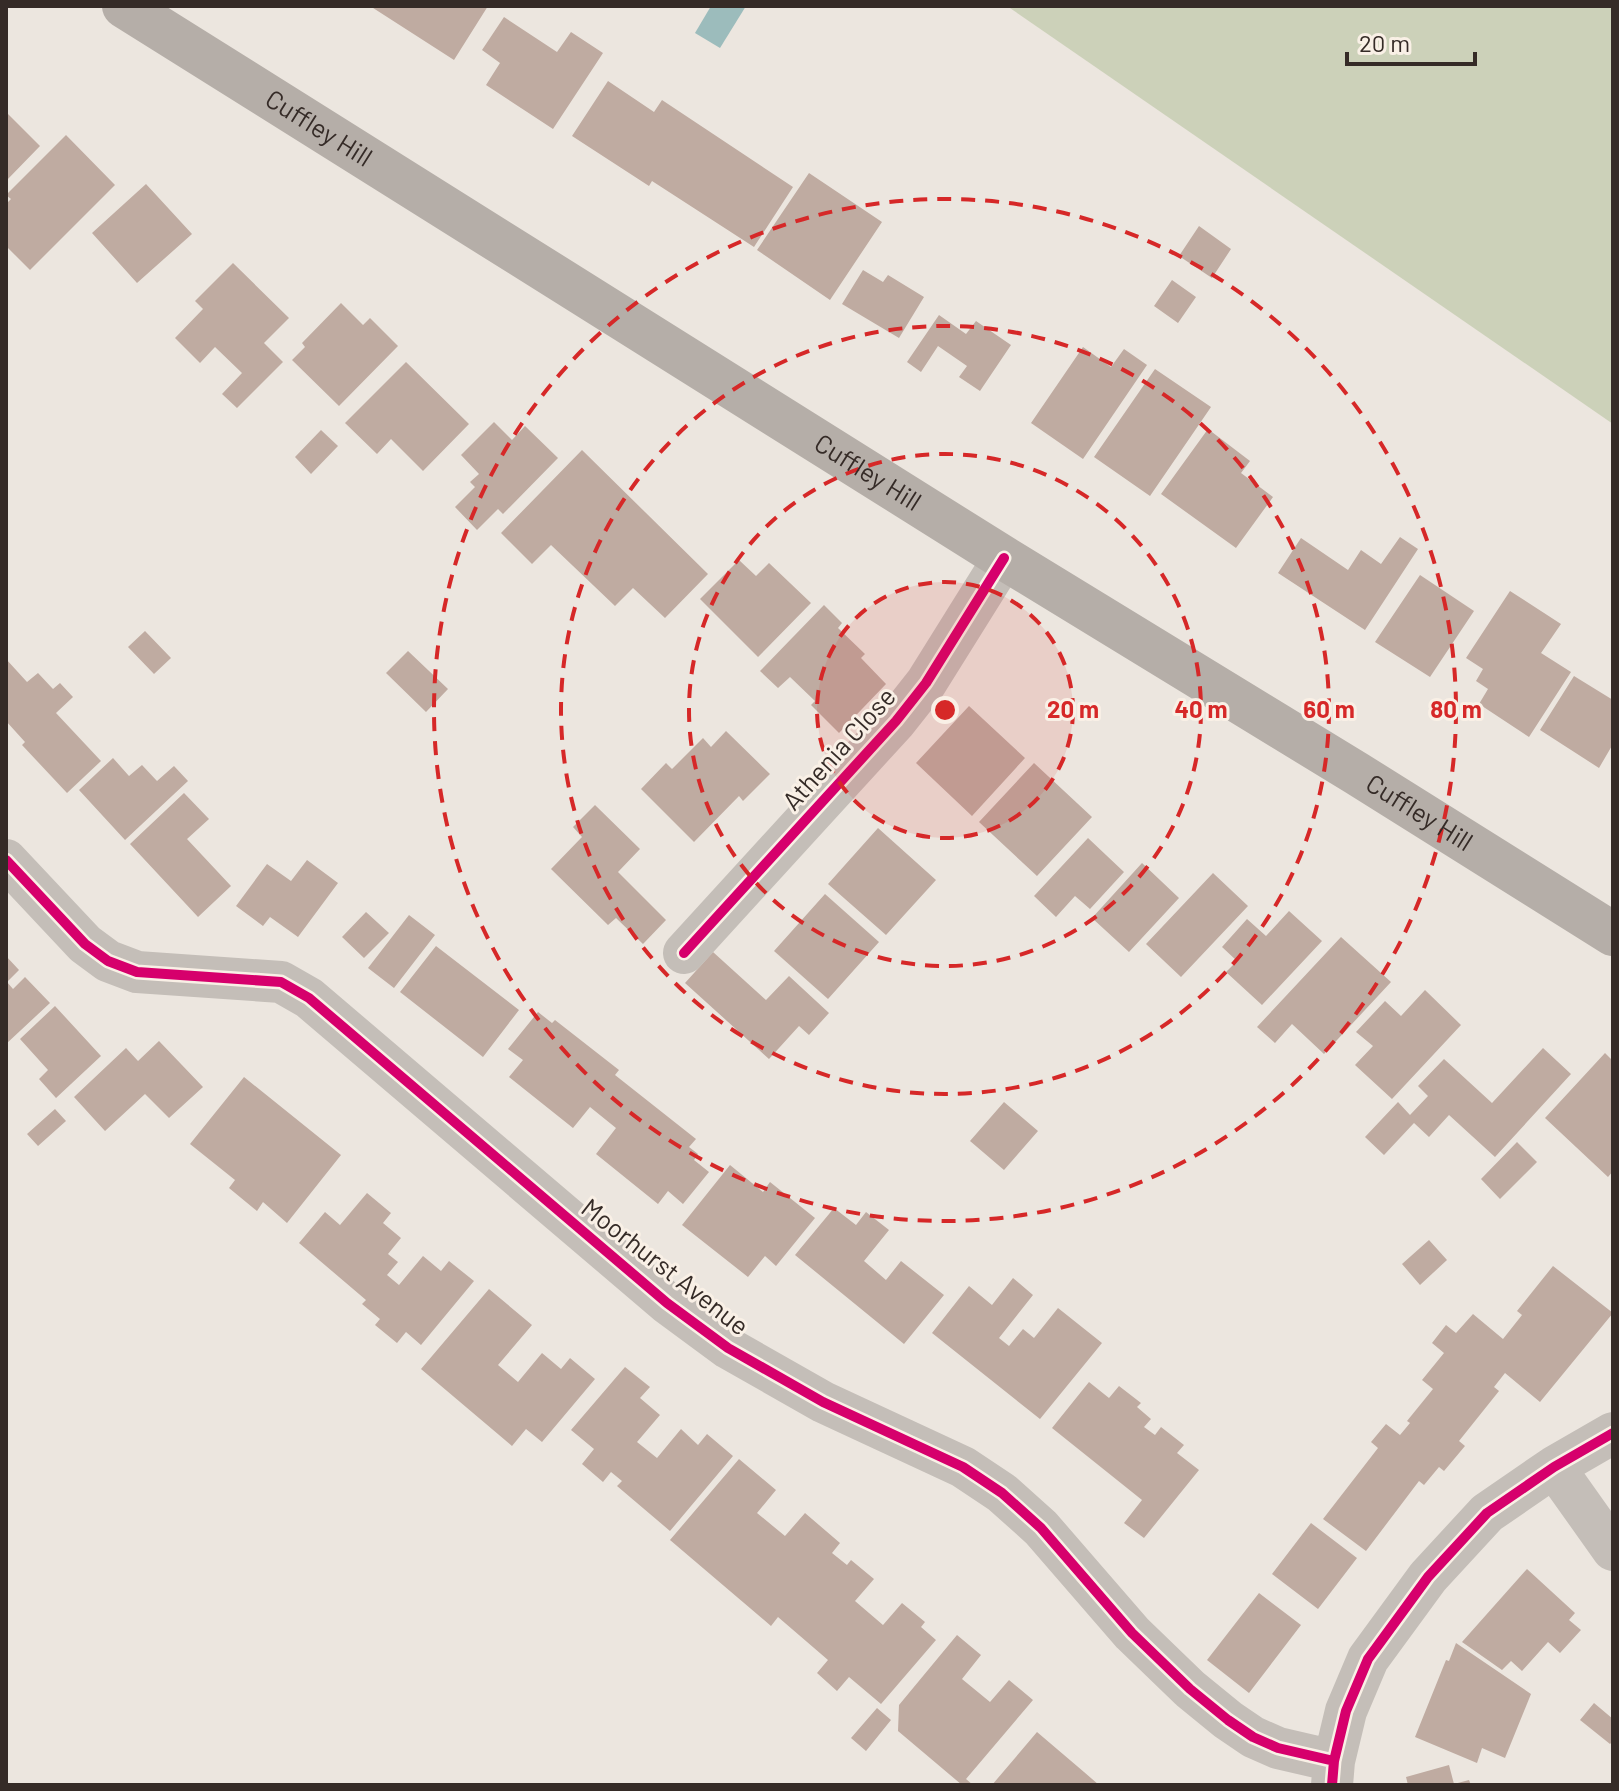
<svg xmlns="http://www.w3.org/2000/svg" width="1619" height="1791" font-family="Barlow,sans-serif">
<rect width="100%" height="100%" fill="#ece6df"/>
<!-- green -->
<path fill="#ccd1b9" d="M 1007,6 L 1613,6 L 1613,424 Z"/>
<!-- water -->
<path fill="#9cbcbc" d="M 711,6 L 746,6 L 720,48 L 695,33 Z"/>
<!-- building -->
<path fill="#bfaba1" d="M 370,6 L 488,6 L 454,60 Z
M 504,17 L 557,52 L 571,32 L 603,53 L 553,129 L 486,85 L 500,63 L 482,50 Z
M 608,81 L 654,112 L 662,100 L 793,187 L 754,247 L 652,181 L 649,186 L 572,136 Z
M 6,112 L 40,146 L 6,181 Z
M 66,135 L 115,185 L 30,270 L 6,246 L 6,204 L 11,199 L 6,195 Z
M 809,173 L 882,222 L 830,300 L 757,250 Z
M 146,184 L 192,234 L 137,283 L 92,233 Z
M 1199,226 L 1231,249 L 1212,278 L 1179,256 Z
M 233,263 L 289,318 L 264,343 L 283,362 L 237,408 L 222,394 L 242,373 L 215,347 L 200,363 L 175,338 L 203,309 L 195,301 Z
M 863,270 L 883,282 L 888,275 L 924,297 L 899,338 L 842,304 Z
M 1172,280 L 1196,297 L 1178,323 L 1154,306 Z
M 341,303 L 363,325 L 370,318 L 398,346 L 339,406 L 292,360 L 305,347 L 302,343 Z
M 939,315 L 966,334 L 976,321 L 1011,345 L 980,391 L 959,377 L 967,366 L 938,346 L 921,372 L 907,362 Z
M 1083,347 L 1111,367 L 1124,349 L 1147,365 L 1083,459 L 1031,423 Z
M 406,362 L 469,424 L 423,471 L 391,439 L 377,454 L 345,423 Z
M 1155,369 L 1211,407 L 1150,496 L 1094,457 Z
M 494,422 L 512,440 L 525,426 L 558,458 L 503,514 L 498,509 L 477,530 L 455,507 L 475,487 L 470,482 L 479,474 L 461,455 Z
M 1208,429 L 1250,461 L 1241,473 L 1273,497 L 1236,548 L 1161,494 Z
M 321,430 L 338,446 L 311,474 L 295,457 Z
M 582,450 L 708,574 L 665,618 L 633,588 L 615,606 L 551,545 L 532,564 L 501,533 Z
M 1400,537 L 1418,549 L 1365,630 L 1278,573 L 1301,538 L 1348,570 L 1361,550 L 1381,564 Z
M 739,560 L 756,576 L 769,563 L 811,603 L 758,657 L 700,599 Z
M 1420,575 L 1474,611 L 1430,677 L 1375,642 Z
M 1510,591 L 1561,624 L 1541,653 L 1571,672 L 1529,737 L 1479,704 L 1488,689 L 1476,681 L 1483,669 L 1466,658 Z
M 824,605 L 842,623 L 838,628 L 865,654 L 861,658 L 886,684 L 839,733 L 811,705 L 815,701 L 790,677 L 778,688 L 760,671 Z
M 145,631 L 171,658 L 154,674 L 128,647 Z
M 408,651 L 448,689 L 426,712 L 386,673 Z
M 6,659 L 27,682 L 38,673 L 53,689 L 60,683 L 73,697 L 56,713 L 101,761 L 67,793 L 22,745 L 25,742 L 6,721 Z
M 1574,676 L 1613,700 L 1613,744 L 1599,768 L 1540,730 Z
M 969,706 L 1025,758 L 972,816 L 916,763 Z
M 726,731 L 770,774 L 743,801 L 739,796 L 694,842 L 641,789 L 666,763 L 672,769 L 703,738 L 711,747 Z
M 113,758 L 129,776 L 142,765 L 157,781 L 174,766 L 188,781 L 125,840 L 79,790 Z
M 1034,763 L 1092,817 L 1037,876 L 979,822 Z
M 184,793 L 209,819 L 187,839 L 231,886 L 198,917 L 130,844 Z
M 595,805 L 640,849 L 618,872 L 666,920 L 643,944 L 616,918 L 608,925 L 551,869 L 582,837 L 573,827 Z
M 878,828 L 936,880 L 886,935 L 828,884 Z
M 1088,838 L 1124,872 L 1090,909 L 1075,896 L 1056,917 L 1034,896 Z
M 307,860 L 338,883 L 298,937 L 270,917 L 263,926 L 236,906 L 267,864 L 291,881 Z
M 1142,863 L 1179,898 L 1129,952 L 1092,918 Z
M 1213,873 L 1248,906 L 1181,977 L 1146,944 Z
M 825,894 L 879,942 L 828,999 L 774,951 Z
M 1289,911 L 1322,941 L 1262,1005 L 1226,972 L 1237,961 L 1222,947 L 1247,919 L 1266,936 Z
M 366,912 L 389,933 L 364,958 L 342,937 Z
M 409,915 L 435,935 L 394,988 L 368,968 Z
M 1341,937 L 1391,982 L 1324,1054 L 1292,1024 L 1275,1043 L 1257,1027 Z
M 436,946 L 519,1010 L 483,1057 L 400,992 Z
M 713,952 L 766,1000 L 789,976 L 829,1013 L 809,1035 L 799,1026 L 769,1059 L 685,983 Z
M 6,956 L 19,970 L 7,982 L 13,989 L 25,977 L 50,1003 L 6,1044 Z
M 1425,990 L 1461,1025 L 1392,1099 L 1355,1065 L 1373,1046 L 1356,1032 L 1385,1001 L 1401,1016 Z
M 55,1006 L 101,1056 L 56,1098 L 39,1079 L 48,1070 L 20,1039 Z
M 538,1012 L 552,1023 L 555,1020 L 619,1070 L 615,1075 L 696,1139 L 689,1147 L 698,1154 L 694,1160 L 709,1172 L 683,1204 L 668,1191 L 658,1204 L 596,1154 L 616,1128 L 590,1107 L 573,1128 L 509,1077 L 523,1060 L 508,1049 Z
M 159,1041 L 203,1087 L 169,1118 L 145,1094 L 105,1131 L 74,1097 L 126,1048 L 138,1061 Z
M 1543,1048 L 1571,1074 L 1495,1157 L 1449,1115 L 1429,1137 L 1414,1123 L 1384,1155 L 1365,1137 L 1398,1102 L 1410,1115 L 1428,1096 L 1418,1086 L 1444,1059 L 1492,1103 Z
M 1605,1053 L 1613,1061 L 1613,1171 L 1608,1177 L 1545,1118 Z
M 244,1077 L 341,1155 L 287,1223 L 263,1202 L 257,1211 L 229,1188 L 235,1180 L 190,1144 Z
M 1004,1102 L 1038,1131 L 1004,1170 L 970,1141 Z
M 55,1109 L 66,1121 L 38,1146 L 27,1134 Z
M 1517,1142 L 1537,1162 L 1500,1199 L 1481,1179 Z
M 730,1165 L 763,1192 L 770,1182 L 815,1218 L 776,1266 L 765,1256 L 748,1277 L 682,1225 Z
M 367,1193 L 391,1213 L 383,1223 L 401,1238 L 388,1254 L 398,1262 L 387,1275 L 399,1285 L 423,1256 L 441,1271 L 449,1261 L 474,1281 L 421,1345 L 406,1332 L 397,1343 L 375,1325 L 380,1319 L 362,1304 L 366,1300 L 299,1243 L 325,1212 L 340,1225 Z
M 834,1208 L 856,1225 L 866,1212 L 889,1230 L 864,1261 L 886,1280 L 901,1261 L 944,1295 L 904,1344 L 795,1255 Z
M 1429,1240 L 1447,1260 L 1420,1285 L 1402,1264 Z
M 1553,1266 L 1613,1313 L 1540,1402 L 1505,1373 L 1494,1387 L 1499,1391 L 1459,1441 L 1465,1446 L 1444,1471 L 1439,1467 L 1424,1485 L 1419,1481 L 1366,1551 L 1323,1519 L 1378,1448 L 1371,1442 L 1386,1424 L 1400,1435 L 1410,1423 L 1407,1421 L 1433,1389 L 1422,1380 L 1444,1353 L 1432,1343 L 1446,1325 L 1456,1333 L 1473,1314 L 1503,1339 L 1522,1315 L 1517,1311 Z
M 1013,1278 L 1033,1295 L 999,1338 L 1009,1346 L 1023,1329 L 1034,1338 L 1058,1308 L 1102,1343 L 1040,1419 L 932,1333 L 969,1286 L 992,1305 Z
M 489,1289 L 532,1325 L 498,1365 L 518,1382 L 542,1353 L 561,1369 L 570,1358 L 595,1379 L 542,1442 L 526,1429 L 512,1446 L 421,1369 Z
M 625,1367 L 650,1387 L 640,1398 L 660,1415 L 637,1442 L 657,1458 L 681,1429 L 698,1445 L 707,1434 L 733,1456 L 670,1531 L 617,1486 L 622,1481 L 611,1472 L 603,1482 L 582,1464 L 594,1449 L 571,1430 Z
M 1089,1382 L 1109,1398 L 1119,1386 L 1141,1403 L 1137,1407 L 1151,1419 L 1144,1427 L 1155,1435 L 1161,1427 L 1184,1445 L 1177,1453 L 1199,1470 L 1144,1538 L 1124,1523 L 1142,1500 L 1052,1428 Z
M 739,1459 L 776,1490 L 757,1513 L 785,1536 L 805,1513 L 840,1543 L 832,1553 L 847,1565 L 851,1560 L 874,1579 L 855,1601 L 883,1625 L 902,1603 L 925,1622 L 921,1627 L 936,1640 L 881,1704 L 849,1677 L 837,1691 L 817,1673 L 828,1660 L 778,1617 L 771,1626 L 670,1540 Z
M 1311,1523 L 1357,1558 L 1318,1609 L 1272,1574 Z
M 1527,1569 L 1575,1613 L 1569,1620 L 1581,1630 L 1560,1653 L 1548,1642 L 1522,1671 L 1511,1661 L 1502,1670 L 1462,1642 Z
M 1259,1593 L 1301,1625 L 1249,1693 L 1207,1660 Z
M 957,1635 L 981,1655 L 962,1679 L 990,1702 L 1009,1680 L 1033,1700 L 966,1779 L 973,1785 L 962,1785 L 898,1731 L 899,1705 Z
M 1456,1643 L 1531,1694 L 1505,1758 L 1482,1748 L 1477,1763 L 1415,1737 L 1446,1660 L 1449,1661 Z
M 1594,1703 L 1613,1719 L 1613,1741 L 1610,1744 L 1580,1720 Z
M 877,1708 L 891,1720 L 866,1751 L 851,1738 Z
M 1037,1732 L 1084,1772 L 1099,1785 L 992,1785 Z
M 1449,1765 L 1454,1784 L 1469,1780 L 1471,1785 L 1408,1785 L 1406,1777 Z"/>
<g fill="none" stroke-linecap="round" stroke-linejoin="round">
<!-- street -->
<path stroke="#c4beb8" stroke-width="42" d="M 6,860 L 85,944 L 108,961 L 137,972 L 281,982 L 309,998 L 667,1303 L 728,1348 L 823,1402 L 963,1467 L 1002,1493 L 1041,1528 L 1132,1633 L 1190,1689 L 1228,1720 L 1253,1737 L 1278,1748 L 1334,1761
M 684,953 L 896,721 L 926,683 L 1004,558
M 1554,1467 L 1613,1550
M 1332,1785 L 1334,1761 L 1346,1711 L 1368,1659 L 1428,1577 L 1487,1513 L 1554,1467 L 1613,1433"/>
<!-- secondary -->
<path stroke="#b5aea8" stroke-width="44" id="s1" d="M 124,6 L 1004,558 L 1356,773 L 1613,934"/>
<defs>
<path id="cycleway" d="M 6,860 L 85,944 L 108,961 L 137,972 L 281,982 L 309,998 L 667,1303 L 728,1348 L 823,1402 L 963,1467 L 1002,1493 L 1041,1528 L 1132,1633 L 1190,1689 L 1228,1720 L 1253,1737 L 1278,1748 L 1334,1761
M 684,953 L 896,721 L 926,683 L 1004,558
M 1332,1785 L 1334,1761 L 1346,1711 L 1368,1659 L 1428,1577 L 1487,1513 L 1554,1467 L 1613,1433"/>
</defs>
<!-- cycleway casing -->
<use href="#cycleway" stroke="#f9f0e6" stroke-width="15"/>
<!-- cycleway -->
<use href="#cycleway" stroke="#d6006c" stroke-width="10"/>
</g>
<!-- distance rings -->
<circle cx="945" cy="710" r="128" fill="#d62828" fill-opacity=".12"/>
<g fill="none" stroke="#d62828" stroke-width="4" stroke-dasharray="14 10">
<circle cx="945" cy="710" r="128"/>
<circle cx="945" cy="710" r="256"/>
<circle cx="945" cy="710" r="384"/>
<circle cx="945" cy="710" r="511"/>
</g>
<g text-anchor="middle" stroke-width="6" stroke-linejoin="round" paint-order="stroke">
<!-- street labels -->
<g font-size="26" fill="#352b27" stroke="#f9f0e6">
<text dy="9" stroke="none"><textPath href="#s1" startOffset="230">Cuffley Hill</textPath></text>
<text dy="9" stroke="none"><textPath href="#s1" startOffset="878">Cuffley Hill</textPath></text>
<text transform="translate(839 749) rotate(-48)" y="9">Athenia Close</text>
<text dy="9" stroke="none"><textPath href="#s1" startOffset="1526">Cuffley Hill</textPath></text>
<text transform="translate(665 1267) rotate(38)" y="9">Moorhurst Avenue</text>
</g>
</g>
<circle cx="945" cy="710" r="12" fill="#d62828" stroke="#f9f0e6" stroke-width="4"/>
<g font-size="24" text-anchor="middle" font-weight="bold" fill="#d62828" stroke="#f9f0e6" stroke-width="6" stroke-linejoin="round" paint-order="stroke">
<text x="1073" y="718">20 m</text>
<text x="1201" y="718">40 m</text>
<text x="1329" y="718">60 m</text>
<text x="1456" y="718">80 m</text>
</g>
<!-- border -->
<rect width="1619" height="1791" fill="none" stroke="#352b27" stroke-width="16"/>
<!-- scale -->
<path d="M1347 52v12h128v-12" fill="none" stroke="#352b27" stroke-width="4"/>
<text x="1359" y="52" font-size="24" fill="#352b27" stroke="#f9f0e6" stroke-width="6" paint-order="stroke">20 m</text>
</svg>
